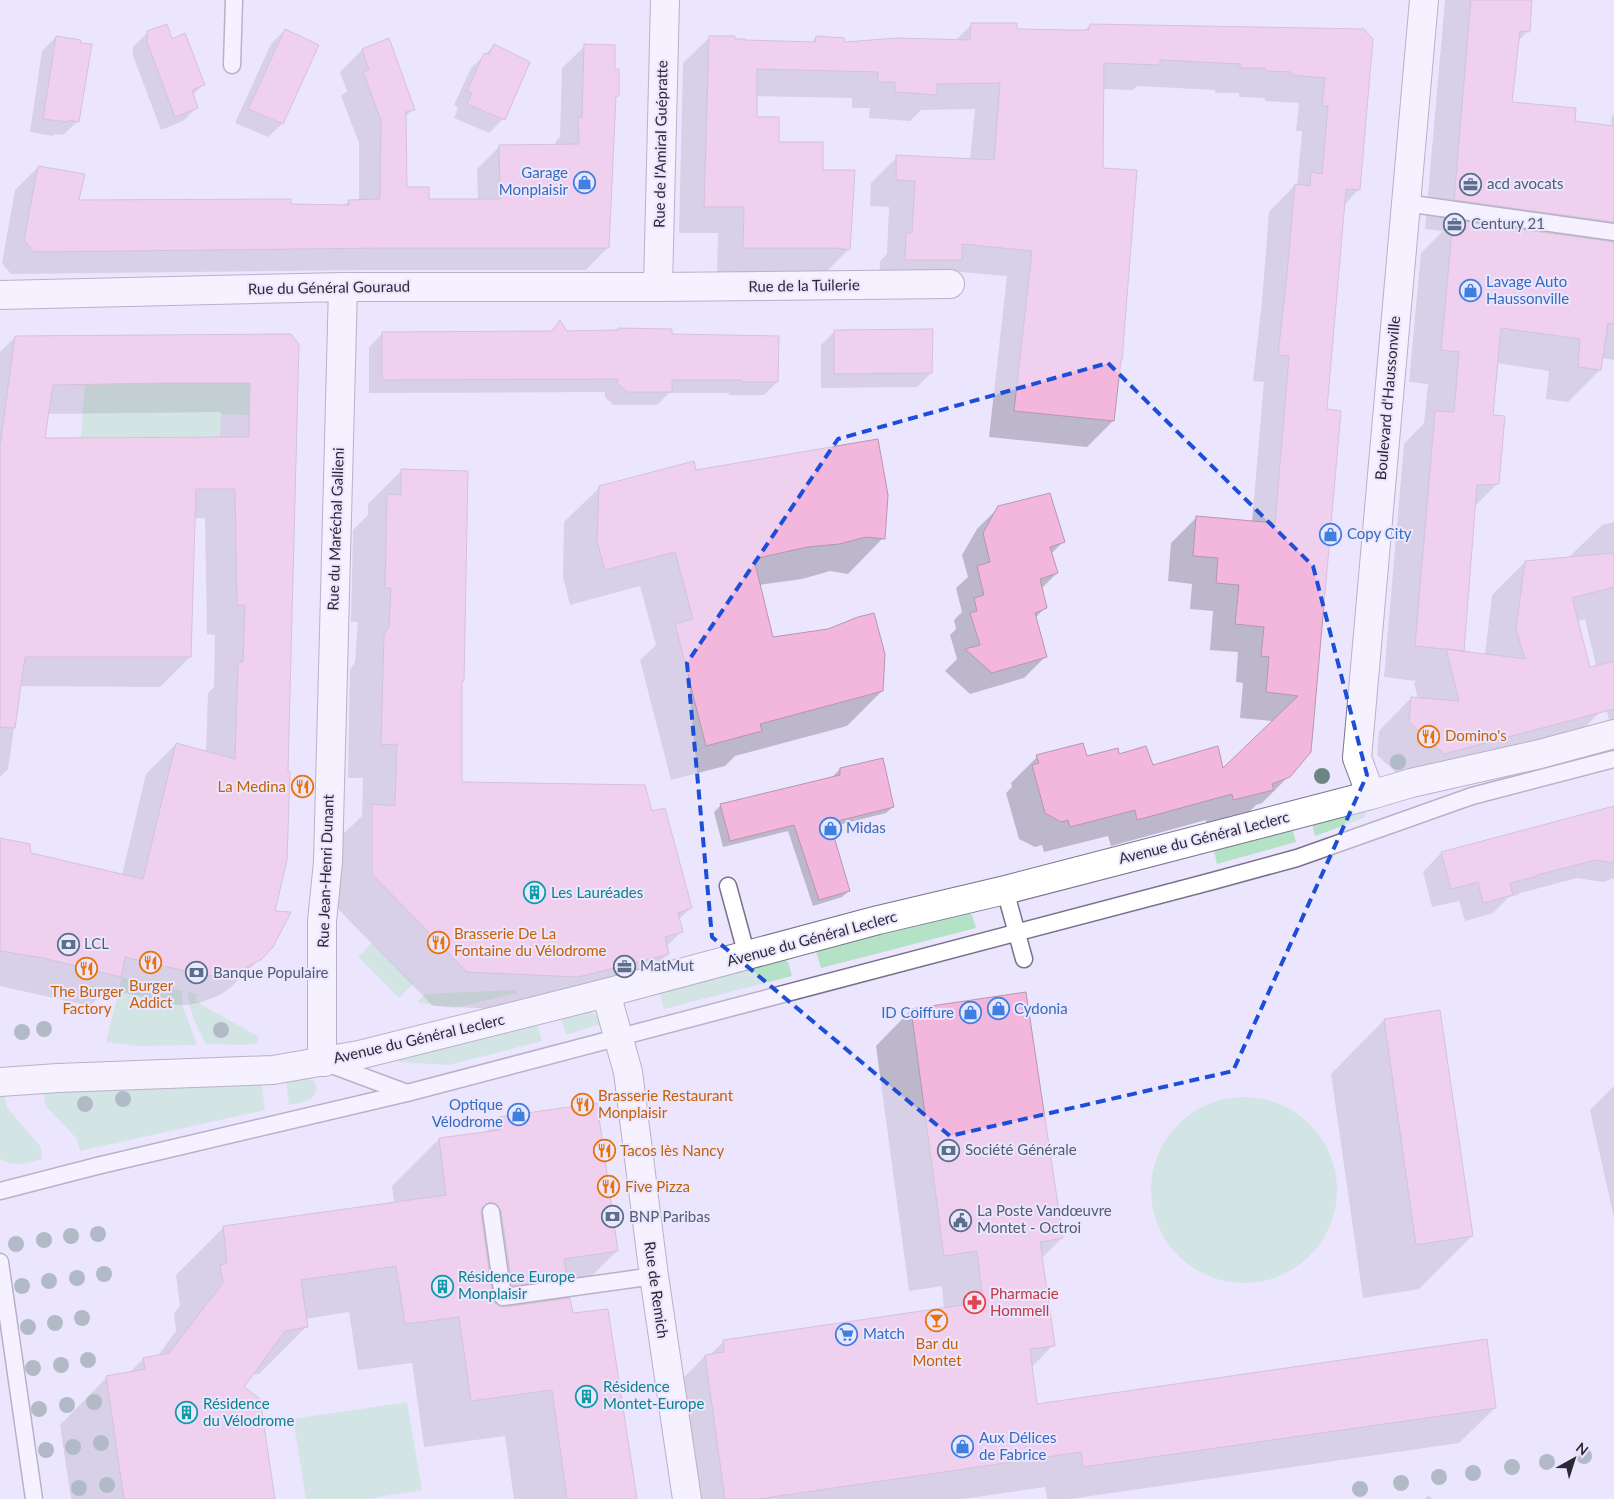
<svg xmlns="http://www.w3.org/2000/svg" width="1614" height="1499" font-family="Lato,sans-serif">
<rect width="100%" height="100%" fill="#ece5fe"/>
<!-- green -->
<path fill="#b4e2c7" d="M 251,382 L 249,415 L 221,414 L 220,437 L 81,437 L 85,384 Z
M 1364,806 L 1366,814 L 1364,818 L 1315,836 L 1311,819 Z
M 1291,824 L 1296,842 L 1217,864 L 1212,843 Z
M 968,911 L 972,915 L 976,928 L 821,968 L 815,948 Z
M 372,943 L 413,984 L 399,998 L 358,957 Z
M 783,958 L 788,962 L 792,976 L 664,1009 L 658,988 Z
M 122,977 L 182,991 L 182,1004 L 197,1045 L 137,1046 L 106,1042 Z
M 517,990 L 517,993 L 454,1008 L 420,1003 L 418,1001 L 425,994 Z
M 188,992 L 197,994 L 195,1001 L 259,1037 L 257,1043 L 243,1045 L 206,1044 C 198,1029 188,1010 188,992 Z
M 587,1008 L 599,1018 L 601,1024 L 566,1035 L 560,1013 Z
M 536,1019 L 542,1041 L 449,1065 L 399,1062 L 396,1058 Z
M 307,1078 L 314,1081 L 317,1087 C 314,1103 302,1102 289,1105 L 286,1080 Z
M 261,1081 L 265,1110 L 80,1151 L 77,1139 L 45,1105 L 44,1091 Z
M 4,1091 L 7,1108 L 41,1147 L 42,1159 C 26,1163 16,1168 0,1159 L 0,1092 Z
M1151 1190a93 93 0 1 1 186 0a93 93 0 1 1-186 0Z
M 407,1402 L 422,1490 L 367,1499 L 306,1499 L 293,1419 Z"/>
<!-- shadow -->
<path fill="#0003" fill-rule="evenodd" d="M 1445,0 L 1531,0 L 1528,31 L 1517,42 L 1510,103 L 1574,122 L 1612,127 L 1611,117 L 1614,114 L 1614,230 L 1603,242 L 1614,243 L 1614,360 L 1602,358 L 1600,370 L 1568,402 L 1546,399 L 1549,371 L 1497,363 L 1492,416 L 1498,483 L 1474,507 L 1462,651 L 1461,652 L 1485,655 L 1492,595 L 1525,562 L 1568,558 L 1602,525 L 1614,522 L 1614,733 L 1612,733 L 1585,619 L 1577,621 L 1600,712 L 1567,745 L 1411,786 L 1377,755 L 1379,731 L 1411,698 L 1418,699 L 1414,683 L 1416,681 L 1384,677 L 1404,444 L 1424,423 L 1428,384 L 1409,382 L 1421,253 L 1443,231 L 1425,229 Z
M 971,25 L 1016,30 L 1084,31 L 1090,25 L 1364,31 L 1359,189 L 1344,205 L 1325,410 L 1340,412 L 1289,776 L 1262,803 L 1256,805 L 1246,815 L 1207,826 L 1206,820 L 1111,846 L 1108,836 L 1044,852 L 1042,845 L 1035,847 L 1019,839 L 1006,793 L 1012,787 L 1011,783 L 1037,757 L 1086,757 L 1118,755 L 1152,766 L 1222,771 L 1273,721 L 1240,718 L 1243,683 L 1236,682 L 1238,652 L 1210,650 L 1213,611 L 1190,609 L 1192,584 L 1168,581 L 1171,543 L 1197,517 L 1252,522 L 1264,382 L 1253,381 L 1262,301 L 1269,212 L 1295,185 L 1297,186 L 1302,131 L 1296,131 L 1299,103 L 1265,101 L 1265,98 L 1239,97 L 1239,93 L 1215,93 L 1215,90 L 1137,86 L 1133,90 L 1103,89 L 1102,169 L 1113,421 L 1087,447 L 989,437 L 1007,276 L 949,271 L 879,286 L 880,261 L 887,254 L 889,207 L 870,206 L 871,183 L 897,157 L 970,160 L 975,109 L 921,110 L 910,121 L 869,118 L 870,108 L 852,108 L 852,98 L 756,96 L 756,119 L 778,143 L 822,171 L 848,250 L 822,276 L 717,274 L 718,233 L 679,233 L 683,63 L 710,37 L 734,40 L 811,43 L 816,37 L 843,44 L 955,41 Z
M 285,30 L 318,46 L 282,124 L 268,137 L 235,123 L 271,44 Z
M 148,32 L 171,40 L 203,85 L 193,95 L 197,107 L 183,121 L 161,130 L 133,56 L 133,47 Z
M 56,37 L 78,121 L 63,135 L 55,134 L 53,136 L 30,132 L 42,51 Z
M 494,46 L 503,119 L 489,133 L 454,118 L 458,108 L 454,105 L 471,68 Z
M 585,46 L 617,96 L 615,99 L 608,247 L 586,270 L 363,270 L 11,274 L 2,263 L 15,190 L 38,167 L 78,202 L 343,206 L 349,201 L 359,200 L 359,143 L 341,96 L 347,91 L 340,72 L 362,50 L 413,109 L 405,117 L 406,188 L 428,201 L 478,200 L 477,169 L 500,146 L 556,146 L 556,141 L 560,137 L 562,68 Z
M 559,322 L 567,332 L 670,335 L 777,382 L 764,395 L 729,395 L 729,393 L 669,393 L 657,405 L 613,405 L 605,397 L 605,392 L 369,393 L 369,347 L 383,333 L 549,333 Z
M 835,331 L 931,373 L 917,387 L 821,388 L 821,345 Z
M 290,335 L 261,958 L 230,988 L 220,995 L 199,1003 L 186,1005 L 177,1005 L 107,989 L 90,1006 L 0,986 L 0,839 L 30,854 L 122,875 L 146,774 L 176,744 L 206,752 L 208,693 L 214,687 L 215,635 L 207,634 L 205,518 L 194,518 L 190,657 L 160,687 L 20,686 L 8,769 L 0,777 L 0,352 L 15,337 ZM 221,412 L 220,438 L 43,439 L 47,414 Z
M 402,470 L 462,681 L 461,682 L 461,783 L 651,813 L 691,908 L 678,920 L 682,931 L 666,947 L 668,954 L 634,988 L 543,1011 L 433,1006 L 338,909 L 338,839 L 362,816 L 363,778 L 348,778 L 350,670 L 355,662 L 358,622 L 351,622 L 353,530 L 368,515 L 368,504 Z
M 695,471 L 883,538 L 848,574 L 830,571 L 802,579 L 759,585 L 772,638 L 882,691 L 847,726 L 735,756 L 725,766 L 671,780 L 640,660 L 656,645 L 640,586 L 570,605 L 563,577 L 564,522 L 600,487 Z
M 999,507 L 1063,542 L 1051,554 L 1057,573 L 1041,589 L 1045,608 L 1035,618 L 1045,657 L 1024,678 L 970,694 L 945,671 L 957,659 L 950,635 L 956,629 L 954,620 L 962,612 L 956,588 L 968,577 L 962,555 L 977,529 Z
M 840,769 L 893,807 L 886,813 L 830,827 L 849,891 L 842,897 L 813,906 L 788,831 L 723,847 L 714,812 L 721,805 L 834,778 L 834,775 Z
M 1614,808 L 1614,878 L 1603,882 L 1577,878 L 1520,893 L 1518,895 L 1509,897 L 1493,913 L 1465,921 L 1459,901 L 1432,907 L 1423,872 L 1441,853 Z
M 911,1010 L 1062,1238 L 1041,1259 L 1053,1345 L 1031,1368 L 1036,1405 L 1495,1408 L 1459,1443 L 1070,1499 L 1047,1499 L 1045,1487 L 963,1499 L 685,1499 L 670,1392 L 705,1356 L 709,1356 L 724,1341 L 944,1309 L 942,1286 L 909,1291 L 876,1046 Z
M 1384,1020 L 1472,1236 L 1419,1289 L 1363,1298 L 1331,1074 Z
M 1614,1086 L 1614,1218 L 1590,1110 Z
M 500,1118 L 617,1251 L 569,1298 L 572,1315 L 635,1499 L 514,1499 L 505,1436 L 424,1447 L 412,1363 L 358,1370 L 349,1312 L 305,1319 L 306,1327 L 259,1374 L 250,1375 L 242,1387 L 273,1499 L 71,1499 L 60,1425 L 107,1377 L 129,1373 L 143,1359 L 157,1357 L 176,1331 L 174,1313 L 180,1306 L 176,1275 L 223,1228 L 394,1203 L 392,1186 L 439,1139 L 485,1133 Z
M 1428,1495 L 1432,1499 L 1425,1499 Z"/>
<!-- building -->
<path fill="#f3b7de" stroke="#b598aa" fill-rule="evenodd" d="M 1471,0 L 1532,0 L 1530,32 L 1520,31 L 1512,102 L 1576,108 L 1575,121 L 1614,126 L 1614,222 L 1454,200 Z
M 971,23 L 1017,23 L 1017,29 L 1071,30 L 1089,30 L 1090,24 L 1364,29 L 1373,39 L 1360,190 L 1346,189 L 1327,409 L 1341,411 L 1311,752 L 1290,777 L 1272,784 L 1274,790 L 1233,800 L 1232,794 L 1137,820 L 1135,810 L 1070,827 L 1068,820 L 1061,822 L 1045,813 L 1032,765 L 1039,763 L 1036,755 L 1083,743 L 1087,756 L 1118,748 L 1119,754 L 1146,746 L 1153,765 L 1218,746 L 1223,768 L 1298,696 L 1266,692 L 1269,657 L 1261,656 L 1264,627 L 1235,624 L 1239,585 L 1216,583 L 1218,558 L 1193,556 L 1196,516 L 1275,523 L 1289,356 L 1278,355 L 1287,274 L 1295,184 L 1310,186 L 1311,172 L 1322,174 L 1328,106 L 1322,106 L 1325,78 L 1291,75 L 1291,72 L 1265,71 L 1265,68 L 1240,68 L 1240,64 L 1160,60 L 1160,65 L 1104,63 L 1103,168 L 1137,170 L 1122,360 L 1121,360 L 1114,421 L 1014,411 L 1032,251 L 962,244 L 962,260 L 905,260 L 906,233 L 912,233 L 915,181 L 896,180 L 896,155 L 994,160 L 1000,83 L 937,84 L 937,95 L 895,92 L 895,82 L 877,82 L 878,72 L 757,69 L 757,117 L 779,117 L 779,142 L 823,142 L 823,170 L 855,170 L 850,250 L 835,248 L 743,248 L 744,207 L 704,207 L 709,36 L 735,36 L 735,39 L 745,39 L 745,40 L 815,42 L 816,36 L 844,38 L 845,42 L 897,38 L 970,40 Z
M 167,24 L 172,39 L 185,33 L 205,85 L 192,90 L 198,108 L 175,117 L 147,42 L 147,31 Z
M 285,29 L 319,45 L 283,124 L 248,109 Z
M 56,36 L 81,40 L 80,43 L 92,44 L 79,122 L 69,120 L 68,122 L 43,119 Z
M 389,38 L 415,110 L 406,112 L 407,187 L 429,187 L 429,199 L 500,199 L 499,145 L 579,144 L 578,117 L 582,118 L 584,44 L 615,45 L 615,69 L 619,69 L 619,96 L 616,96 L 609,248 L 386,248 L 34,252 L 24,240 L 38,166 L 85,174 L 79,200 L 291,199 L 291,204 L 349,205 L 348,200 L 380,199 L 381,120 L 363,72 L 369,70 L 362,49 Z
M 494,44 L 530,62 L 505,120 L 467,104 L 472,93 L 467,91 L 484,53 L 489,54 Z
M 1453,220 L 1614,242 L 1614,324 L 1608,323 L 1601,370 L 1578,367 L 1580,339 L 1501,328 L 1493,415 L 1505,416 L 1499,484 L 1477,485 L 1464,651 L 1415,646 L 1435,411 L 1454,412 L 1459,352 L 1441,350 Z
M 560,320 L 567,331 L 618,330 L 618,328 L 672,329 L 672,334 L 779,336 L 778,382 L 742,382 L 742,380 L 672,380 L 672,392 L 627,392 L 617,383 L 618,379 L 382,380 L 382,332 L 552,331 Z
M 933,329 L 932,373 L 834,374 L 834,330 Z
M 291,334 L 299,344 L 288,771 L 290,772 L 287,860 L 275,911 L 291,912 L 273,947 L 262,959 L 244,969 L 223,975 L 207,976 L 125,957 L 121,977 L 43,958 L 0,951 L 0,838 L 30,844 L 31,853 L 143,879 L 176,743 L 235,759 L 238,662 L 243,662 L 245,605 L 237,605 L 235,489 L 196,489 L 191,657 L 25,657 L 15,728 L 0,727 L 0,446 L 15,336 ZM 163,383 L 250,383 L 249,437 L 45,438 L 53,385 Z
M 878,439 L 888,495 L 885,539 L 866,537 L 839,544 L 807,547 L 754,559 L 773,637 L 828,629 L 858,617 L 874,613 L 885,654 L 883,691 L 760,724 L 762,731 L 706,746 L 675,624 L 693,619 L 675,552 L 605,570 L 597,541 L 599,486 L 694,461 L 696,470 Z
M 401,469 L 468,471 L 464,681 L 462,681 L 462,782 L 645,785 L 652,811 L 665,808 L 692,908 L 678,913 L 683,932 L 665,937 L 669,954 L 578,977 L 467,972 L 372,874 L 372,804 L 395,806 L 397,744 L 381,745 L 384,634 L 389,626 L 391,588 L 385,588 L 387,494 L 401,495 Z
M 1050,493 L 1065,542 L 1050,547 L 1058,573 L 1040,579 L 1047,608 L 1035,613 L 1047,657 L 992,673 L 965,649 L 980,645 L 970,613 L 977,611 L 974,598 L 984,595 L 977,566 L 990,562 L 983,533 L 998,506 Z
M 1614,553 L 1614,587 L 1572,598 L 1590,667 L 1614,661 L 1614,709 L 1444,754 L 1409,722 L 1411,697 L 1459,701 L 1446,649 L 1525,659 L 1516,629 L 1525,561 Z
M 883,758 L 894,807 L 830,823 L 850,891 L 819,900 L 794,825 L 730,841 L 720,804 L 840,775 L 840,768 Z
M 1614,806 L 1614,863 L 1596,860 L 1537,875 L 1538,876 L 1510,883 L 1513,895 L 1483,903 L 1478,882 L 1451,889 L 1441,852 Z
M 1026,992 L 1063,1238 L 1040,1242 L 1055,1346 L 1030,1349 L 1037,1404 L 1487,1339 L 1496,1408 L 1083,1467 L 1081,1452 L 758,1499 L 725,1499 L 705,1355 L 724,1352 L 723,1340 L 983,1302 L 977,1251 L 944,1256 L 911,1009 Z
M 1440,1010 L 1473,1236 L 1416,1245 L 1384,1019 Z
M 597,1103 L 618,1251 L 564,1259 L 567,1278 L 512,1286 L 501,1210 L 495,1203 L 489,1202 L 482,1208 L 481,1213 L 493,1298 L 495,1303 L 499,1306 L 504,1307 L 570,1298 L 573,1313 L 608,1309 L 637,1499 L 567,1499 L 552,1390 L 471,1401 L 459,1317 L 405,1324 L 396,1266 L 301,1280 L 308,1327 L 285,1331 L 244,1387 L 260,1399 L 275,1499 L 124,1499 L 106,1376 L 145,1369 L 143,1358 L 169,1353 L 223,1283 L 220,1265 L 227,1263 L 223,1226 L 446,1195 L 439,1138 L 500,1130 L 499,1117 Z"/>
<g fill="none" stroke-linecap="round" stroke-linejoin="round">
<defs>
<path id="lane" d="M 232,65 L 234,0
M 1405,203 L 1614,232
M 728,886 L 747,956
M 1005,890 L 1024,959
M 329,1064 L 407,1093
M 0,1191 L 97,1166 L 407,1093 L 1209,882 L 1297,858 L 1472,796 L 1614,759
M 491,1212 L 503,1297 L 654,1276
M 0,1262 L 34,1499"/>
<path id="street" d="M 658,287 L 665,0
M 0,295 L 343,287 L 658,287 L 950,284
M 606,993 L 628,1072 L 654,1276 L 687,1499
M 324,1062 L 322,1050 L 322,921 L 328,862 L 343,287"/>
<path id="secondary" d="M 1371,795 L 1357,758 L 1424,0
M 0,1082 L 58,1078 L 273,1070 L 359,1055 L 606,993 L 878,920 L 1005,890 L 1371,795 L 1411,783 L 1540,754 L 1614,734"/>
</defs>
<!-- lane casing -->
<use href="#lane" stroke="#79728d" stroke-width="19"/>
<!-- street casing -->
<use href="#street" stroke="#79728d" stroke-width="30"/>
<!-- secondary casing -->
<use href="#secondary" stroke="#79728d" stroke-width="30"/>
<!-- lane -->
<use href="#lane" stroke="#fff" stroke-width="16"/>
<!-- street -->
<use href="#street" stroke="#fff" stroke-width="28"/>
<!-- secondary -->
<use href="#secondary" stroke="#fff" stroke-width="28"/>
</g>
<!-- trees -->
<g fill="#6a8685">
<circle cx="1398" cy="762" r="8"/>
<circle cx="1322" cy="776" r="8"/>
<circle cx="44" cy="1029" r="8"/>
<circle cx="221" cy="1030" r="8"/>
<circle cx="22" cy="1032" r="8"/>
<circle cx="123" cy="1099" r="8"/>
<circle cx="85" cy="1104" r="8"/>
<circle cx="98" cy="1234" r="8"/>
<circle cx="71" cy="1236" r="8"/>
<circle cx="44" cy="1240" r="8"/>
<circle cx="16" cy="1244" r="8"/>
<circle cx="104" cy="1274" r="8"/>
<circle cx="77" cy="1278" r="8"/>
<circle cx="49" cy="1281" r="8"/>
<circle cx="22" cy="1286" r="8"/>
<circle cx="82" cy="1318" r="8"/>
<circle cx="55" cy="1323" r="8"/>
<circle cx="28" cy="1327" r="8"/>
<circle cx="88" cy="1360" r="8"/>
<circle cx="61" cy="1365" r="8"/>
<circle cx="33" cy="1368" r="8"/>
<circle cx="94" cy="1402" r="8"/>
<circle cx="67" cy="1405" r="8"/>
<circle cx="39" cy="1409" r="8"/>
<circle cx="101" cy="1443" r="8"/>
<circle cx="73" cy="1447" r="8"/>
<circle cx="46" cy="1450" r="8"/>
<circle cx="1584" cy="1456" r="8"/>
<circle cx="1547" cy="1462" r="8"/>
<circle cx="1512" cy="1467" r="8"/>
<circle cx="1473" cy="1473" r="8"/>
<circle cx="1439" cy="1477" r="8"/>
<circle cx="1401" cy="1483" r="8"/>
<circle cx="107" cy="1485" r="8"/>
<circle cx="79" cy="1488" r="8"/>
<circle cx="1360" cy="1489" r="8"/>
</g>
<!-- marked area -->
<path d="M0 0H1614V1499H0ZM 1108,363 L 1313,566 L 1367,775 L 1233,1071 L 950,1136 L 712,937 L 687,663 L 838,439 Z" fill="#ece5fe" fill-opacity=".55" fill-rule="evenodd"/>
<path fill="none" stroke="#1d4ed8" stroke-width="4" stroke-dasharray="10 6" stroke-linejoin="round" d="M 1108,363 L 1313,566 L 1367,775 L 1233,1071 L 950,1136 L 712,937 L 687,663 L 838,439 Z"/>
<!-- icons -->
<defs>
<symbol id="shop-ring" viewBox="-11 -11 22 22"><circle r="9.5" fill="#ece5fe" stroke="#3f7fe0" stroke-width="1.5"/><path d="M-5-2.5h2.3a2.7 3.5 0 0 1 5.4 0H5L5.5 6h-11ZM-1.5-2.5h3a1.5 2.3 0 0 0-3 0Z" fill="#3f7fe0"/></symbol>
<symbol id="office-ring" viewBox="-11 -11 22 22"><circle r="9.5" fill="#ece5fe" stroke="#5c6f8a" stroke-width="1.5"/><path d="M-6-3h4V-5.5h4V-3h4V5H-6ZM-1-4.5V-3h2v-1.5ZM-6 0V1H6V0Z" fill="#5c6f8a"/></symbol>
<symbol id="restaurant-ring" viewBox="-11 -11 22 22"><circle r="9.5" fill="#ece5fe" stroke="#e8710a" stroke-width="1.5"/><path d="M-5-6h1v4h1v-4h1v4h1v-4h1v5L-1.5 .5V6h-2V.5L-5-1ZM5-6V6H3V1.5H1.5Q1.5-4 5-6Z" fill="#e8710a"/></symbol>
<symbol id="building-ring" viewBox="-11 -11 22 22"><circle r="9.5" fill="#ece5fe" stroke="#0f9aa8" stroke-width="1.5"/><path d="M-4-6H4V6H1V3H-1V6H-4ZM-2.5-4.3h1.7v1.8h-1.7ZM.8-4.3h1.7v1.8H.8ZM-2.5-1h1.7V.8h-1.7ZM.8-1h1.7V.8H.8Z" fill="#0f9aa8"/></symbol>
<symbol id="bank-ring" viewBox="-11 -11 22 22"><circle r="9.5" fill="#ece5fe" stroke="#5c6f8a" stroke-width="1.5"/><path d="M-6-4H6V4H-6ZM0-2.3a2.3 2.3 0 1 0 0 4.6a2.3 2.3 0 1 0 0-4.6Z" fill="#5c6f8a"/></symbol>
<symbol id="civic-ring" viewBox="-11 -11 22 22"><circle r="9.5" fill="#ece5fe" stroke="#5c6f8a" stroke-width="1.5"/><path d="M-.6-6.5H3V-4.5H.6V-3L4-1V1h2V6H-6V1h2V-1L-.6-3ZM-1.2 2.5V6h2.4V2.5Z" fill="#5c6f8a"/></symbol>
<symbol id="pharmacy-ring" viewBox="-11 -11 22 22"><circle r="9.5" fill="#ece5fe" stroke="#e0444e" stroke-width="1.5"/><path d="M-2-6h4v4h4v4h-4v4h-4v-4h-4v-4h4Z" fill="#e0444e"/></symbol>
<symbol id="bar-ring" viewBox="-11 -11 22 22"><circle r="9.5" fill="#ece5fe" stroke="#e8710a" stroke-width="1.5"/><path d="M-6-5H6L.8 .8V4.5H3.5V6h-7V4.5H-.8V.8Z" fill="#e8710a"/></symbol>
<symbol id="supermarket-ring" viewBox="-11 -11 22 22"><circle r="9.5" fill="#ece5fe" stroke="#3f7fe0" stroke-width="1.5"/><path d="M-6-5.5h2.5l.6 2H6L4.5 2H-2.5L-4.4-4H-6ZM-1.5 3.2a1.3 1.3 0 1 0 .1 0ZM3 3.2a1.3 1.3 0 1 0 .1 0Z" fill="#3f7fe0"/></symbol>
</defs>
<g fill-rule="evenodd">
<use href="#shop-ring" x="572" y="170" width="25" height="25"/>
<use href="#office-ring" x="1458" y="172" width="25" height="25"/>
<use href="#office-ring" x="1442" y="212" width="25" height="25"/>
<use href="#shop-ring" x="1458" y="278" width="25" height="25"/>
<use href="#shop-ring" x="1318" y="522" width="25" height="25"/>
<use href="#restaurant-ring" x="1416" y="724" width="25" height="25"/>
<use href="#restaurant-ring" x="290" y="774" width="25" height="25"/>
<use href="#shop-ring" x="818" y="816" width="25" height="25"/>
<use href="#building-ring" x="522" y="880" width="25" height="25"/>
<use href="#restaurant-ring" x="426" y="930" width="25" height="25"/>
<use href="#bank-ring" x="56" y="932" width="25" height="25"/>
<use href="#restaurant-ring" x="138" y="950" width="25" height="25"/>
<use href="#office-ring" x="612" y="954" width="25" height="25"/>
<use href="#restaurant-ring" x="74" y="956" width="25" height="25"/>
<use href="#bank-ring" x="184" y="960" width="25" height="25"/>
<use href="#shop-ring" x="986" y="996" width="25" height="25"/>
<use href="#shop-ring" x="958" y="1000" width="25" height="25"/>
<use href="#restaurant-ring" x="570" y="1092" width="25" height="25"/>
<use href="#shop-ring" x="506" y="1102" width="25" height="25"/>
<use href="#bank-ring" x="936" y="1138" width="25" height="25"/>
<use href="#restaurant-ring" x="592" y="1138" width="25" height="25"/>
<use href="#restaurant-ring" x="596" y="1174" width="25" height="25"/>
<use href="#bank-ring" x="600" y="1204" width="25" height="25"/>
<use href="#civic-ring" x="948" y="1208" width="25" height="25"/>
<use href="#building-ring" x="430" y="1274" width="25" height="25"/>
<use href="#pharmacy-ring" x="962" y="1290" width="25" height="25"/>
<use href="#bar-ring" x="924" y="1308" width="25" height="25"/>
<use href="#supermarket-ring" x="834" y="1322" width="25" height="25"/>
<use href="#building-ring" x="574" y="1384" width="25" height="25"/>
<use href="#building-ring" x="174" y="1400" width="25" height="25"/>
<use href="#shop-ring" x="950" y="1434" width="25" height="25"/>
</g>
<g text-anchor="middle" stroke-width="4" stroke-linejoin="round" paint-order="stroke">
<!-- street labels -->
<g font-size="15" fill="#2c2935" stroke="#ece5fe">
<text transform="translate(661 144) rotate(-89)" y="5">Rue de l'Amiral Guépratte</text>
<text transform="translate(804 286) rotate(-1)" y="5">Rue de la Tuilerie</text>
<text transform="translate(329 288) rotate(-1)" y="5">Rue du Général Gouraud</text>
<text transform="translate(1388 398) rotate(-85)" y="5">Boulevard d'Haussonville</text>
<text transform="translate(336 529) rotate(-88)" y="5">Rue du Maréchal Gallieni</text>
<text transform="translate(1204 838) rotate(-14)" y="5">Avenue du Général Leclerc</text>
<text transform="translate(326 871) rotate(-88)" y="5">Rue Jean-Henri Dunant</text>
<text transform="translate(812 939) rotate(-15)" y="5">Avenue du Général Leclerc</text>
<text transform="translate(419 1039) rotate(-13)" y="5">Avenue du Général Leclerc</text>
<text transform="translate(656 1290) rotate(82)" y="5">Rue de Remich</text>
</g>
<!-- shop labels -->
<g font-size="15" fill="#366cbe" stroke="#ece5fe" text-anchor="start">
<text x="568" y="178" text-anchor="end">Garage<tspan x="568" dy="17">Monplaisir</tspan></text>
<text x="1486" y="287">Lavage Auto<tspan x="1486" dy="17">Haussonville</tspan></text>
<text x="1347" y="539">Copy City</text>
<text x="846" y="833">Midas</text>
<text x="1014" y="1014">Cydonia</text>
<text x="954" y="1018" text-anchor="end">ID Coiffure</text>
<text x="503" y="1110" text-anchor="end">Optique<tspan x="503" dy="17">Vélodrome</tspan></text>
<text x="863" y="1339">Match</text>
<text x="979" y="1443">Aux Délices<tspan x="979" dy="17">de Fabrice</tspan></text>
</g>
<!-- service labels -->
<g font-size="15" fill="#4e5e75" stroke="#ece5fe" text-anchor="start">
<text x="1487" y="189">acd avocats</text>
<text x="1471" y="229">Century 21</text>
<text x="84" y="949">LCL</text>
<text x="640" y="971">MatMut</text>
<text x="213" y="978">Banque Populaire</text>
<text x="965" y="1155">Société Générale</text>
<text x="977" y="1216">La Poste Vandœuvre<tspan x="977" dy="17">Montet - Octroi</tspan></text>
<text x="629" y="1222">BNP Paribas</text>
</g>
<!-- food labels -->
<g font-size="15" fill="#c56008" stroke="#ece5fe" text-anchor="start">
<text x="1445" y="741">Domino's</text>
<text x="286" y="792" text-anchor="end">La Medina</text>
<text x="454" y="939">Brasserie De La<tspan x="454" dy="17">Fontaine du Vélodrome</tspan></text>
<text x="151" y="991" text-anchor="middle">Burger<tspan x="151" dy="17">Addict</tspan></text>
<text x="87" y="997" text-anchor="middle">The Burger<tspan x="87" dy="17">Factory</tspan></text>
<text x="598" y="1101">Brasserie Restaurant<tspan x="598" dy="17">Monplaisir</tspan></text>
<text x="620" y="1156">Tacos lès Nancy</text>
<text x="625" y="1192">Five Pizza</text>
<text x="937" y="1349" text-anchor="middle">Bar du<tspan x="937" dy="17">Montet</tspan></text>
</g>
<!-- culture labels -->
<g font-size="15" fill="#0d838f" stroke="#ece5fe" text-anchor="start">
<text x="551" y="898">Les Lauréades</text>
<text x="458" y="1282">Résidence Europe<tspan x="458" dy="17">Monplaisir</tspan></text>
<text x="603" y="1392">Résidence<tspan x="603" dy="17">Montet-Europe</tspan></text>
<text x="203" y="1409">Résidence<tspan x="203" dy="17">du Vélodrome</tspan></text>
</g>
<!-- health labels -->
<g font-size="15" fill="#be3a42" stroke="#ece5fe" text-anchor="start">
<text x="990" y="1299">Pharmacie<tspan x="990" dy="17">Hommell</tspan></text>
</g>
</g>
<!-- north arrow -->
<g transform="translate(1574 1459) rotate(39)" stroke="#ece5fe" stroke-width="4" paint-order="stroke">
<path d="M0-4L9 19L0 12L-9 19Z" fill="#2c2935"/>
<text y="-8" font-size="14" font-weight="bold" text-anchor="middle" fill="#2c2935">N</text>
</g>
</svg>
